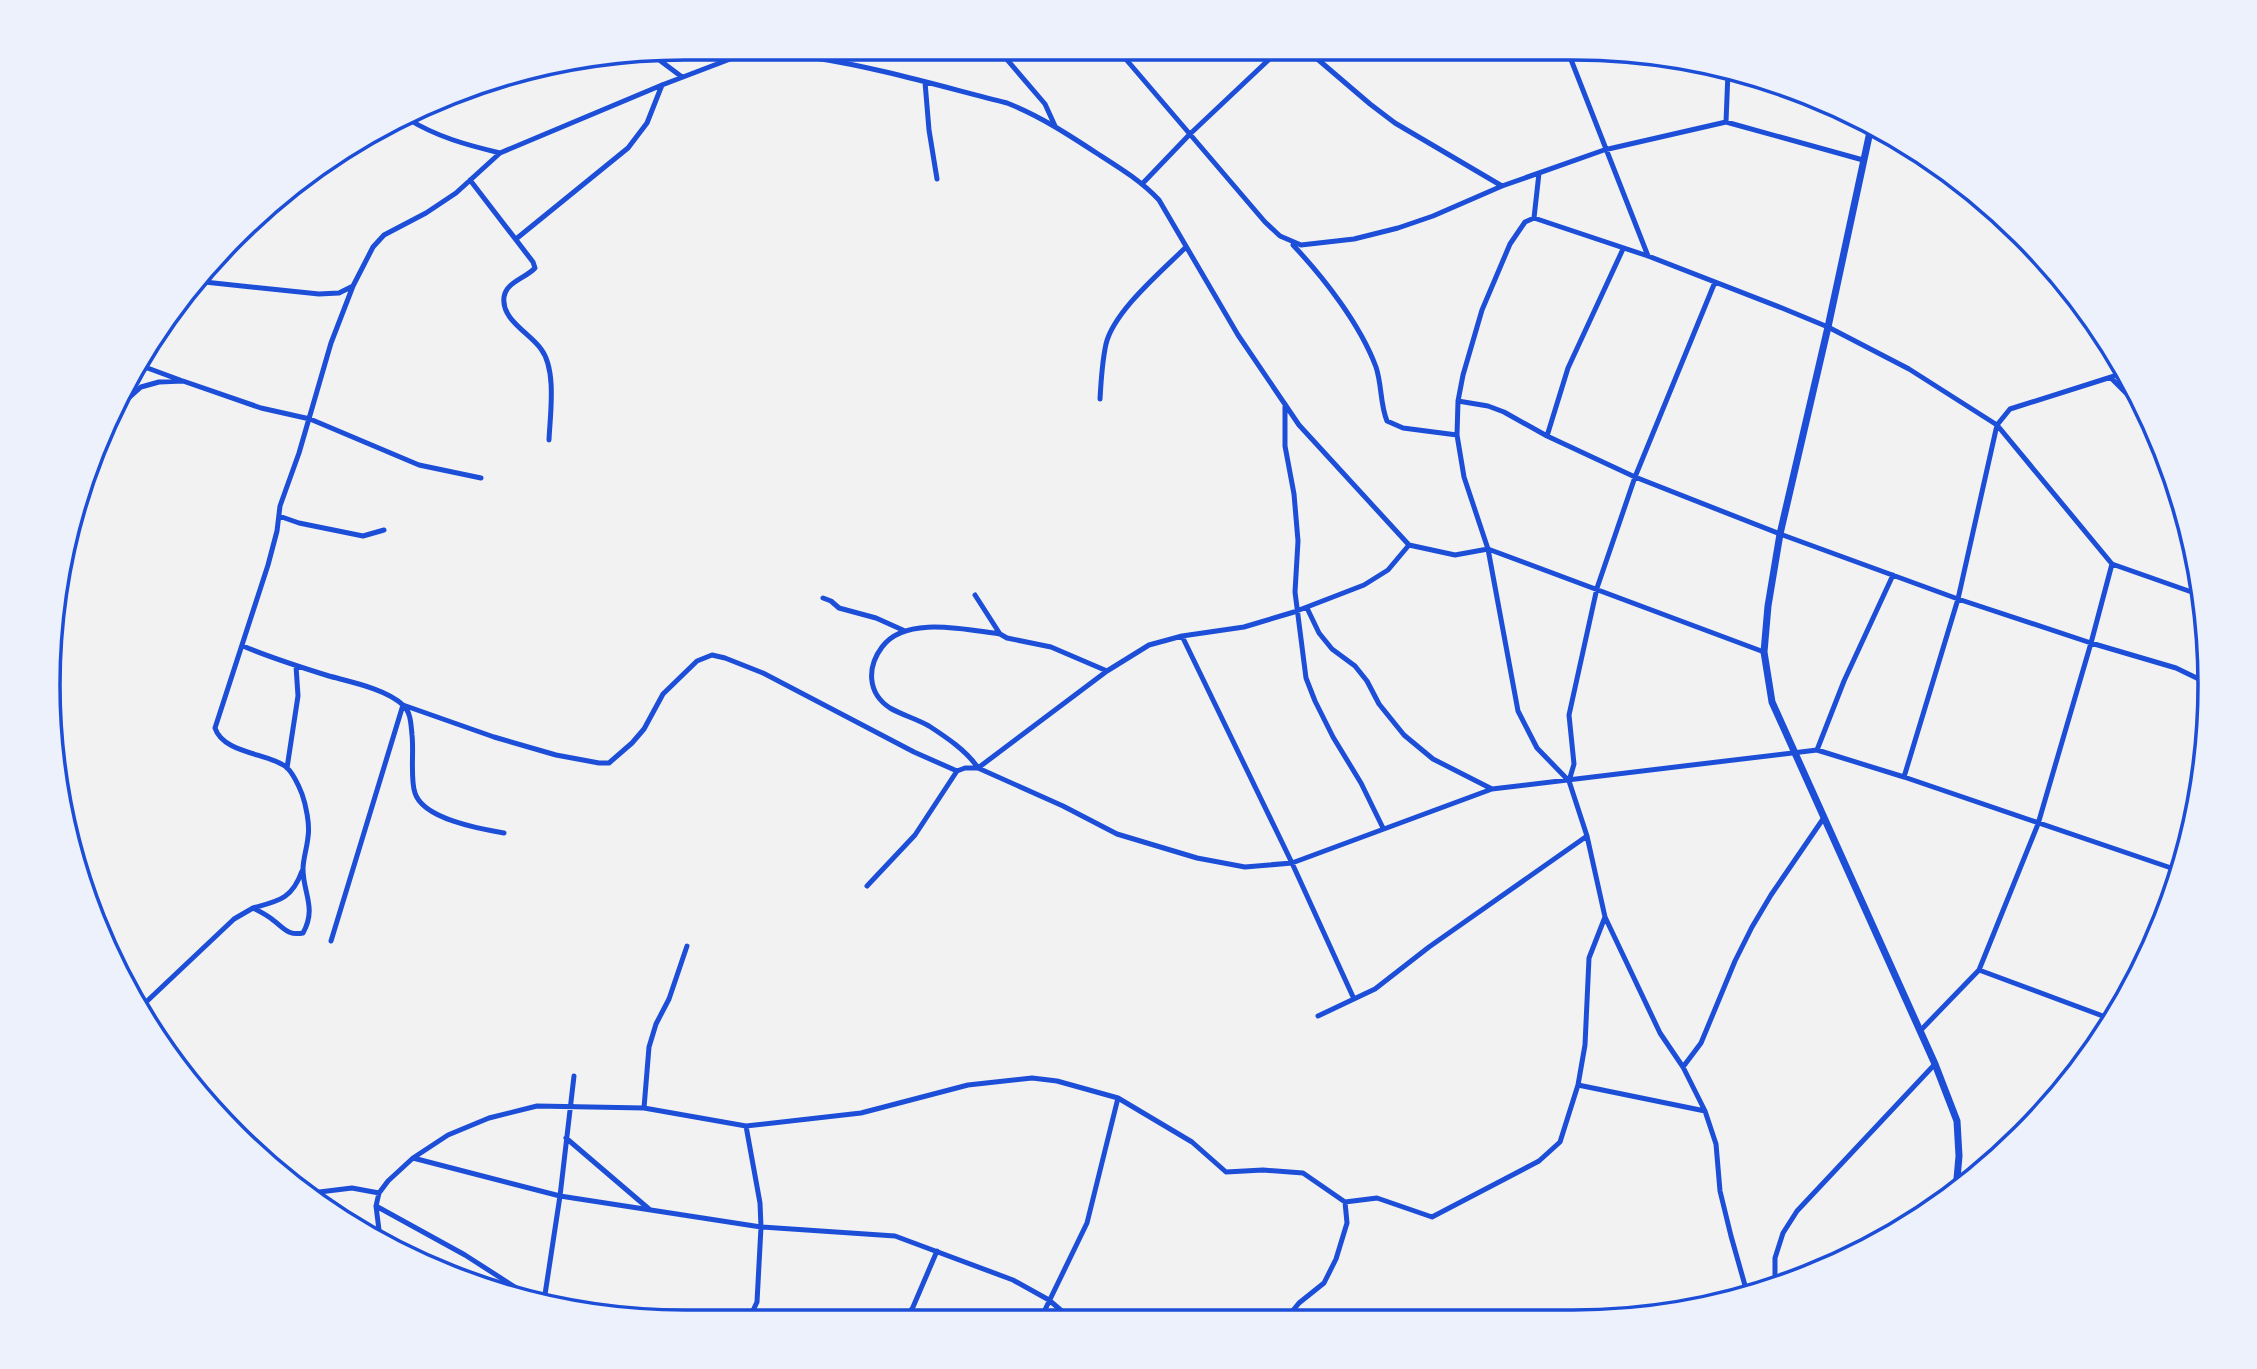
<svg xmlns="http://www.w3.org/2000/svg" width="2257" height="1369" font-family="'Fira Sans Condensed',sans-serif">
<rect width="100%" height="100%" fill="#f2f2f2"/>
<g fill="none" stroke-linecap="round" stroke-linejoin="round">
<!-- minor -->
<path stroke="#1d4ed8" stroke-width="5" d="M 998,49 L 1045,104 L 1055,126
M 1118,50 L 1265,222 L 1280,236 L 1301,245 L 1354,239 L 1398,228 L 1433,216 L 1502,186 L 1604,150 L 1726,122 L 1863,160
M 1308,51 L 1370,104 L 1395,123 L 1502,186
M 1568,52 L 1648,256
M 650,53 L 682,77
M 925,82 L 929,130 L 937,179
M 408,119 C 437,137 467,145 500,153
M 1726,122 L 1728,72
M 470,180 L 533,262 L 535,268 C 526,278 506,282 504,297 C 501,320 530,333 541,349 C 557,370 550,415 549,440
M 1143,183 L 1190,134 L 1278,51
M 1534,218 L 1539,173
M 516,239 L 628,148 L 647,123 L 662,85
M 1293,245 C 1324,278 1360,324 1376,367 C 1382,385 1380,404 1387,421 L 1403,428 L 1457,435
M 195,281 L 319,294 L 339,293 L 353,286 L 373,247 L 384,235 L 426,213 L 456,193 L 500,153 L 662,85 L 746,53 C 768,49 792,55 815,58 C 880,68 943,87 1007,103 C 1040,116 1069,135 1098,154 C 1120,168 1141,181 1159,200 L 1238,335 L 1299,425 L 1409,545 L 1455,555 L 1488,549 L 1764,652
M 142,366 L 180,380
M 2111,378 L 2145,412
M 1100,399 C 1101,381 1102,362 1106,344 C 1114,311 1162,271 1186,247
M 1458,401 L 1488,406 L 1504,412 L 1547,436 L 1635,477 L 1780,534 L 1958,599 L 2091,643 L 2176,668 L 2207,683
M 122,404 L 141,387 L 159,382 L 183,381 L 261,408 L 310,419 L 419,465 L 481,478
M 1285,404 L 1285,446 L 1294,494 L 1298,541 L 1295,592 L 1306,678 L 1315,701 L 1333,737 L 1361,783 L 1383,828
M 1547,436 L 1568,368 L 1623,249
M 279,516 L 299,523 L 363,536 L 384,530
M 2112,564 L 2203,596
M 975,595 L 1000,634 L 1007,638 L 1051,647 L 1107,671
M 823,598 L 831,601 L 839,608 L 876,618 L 905,631
M 1307,608 L 1319,633 L 1332,649 L 1355,666 L 1367,681 L 1379,704 L 1404,735 L 1433,759 L 1492,789
M 1000,634 C 967,630 905,615 882,647 C 867,667 867,693 890,708 C 902,715 917,719 929,726 C 946,737 967,751 978,768 L 1107,671 L 1149,645 L 1182,636 L 1244,627 L 1294,612 L 1364,585 L 1388,570 L 1409,545
M 1182,636 L 1292,863 L 1354,999
M 243,646 C 271,658 300,667 329,676 C 351,682 386,689 403,705 C 411,712 411,725 412,735 C 414,751 410,780 415,793 C 423,819 480,829 504,833
M 1817,750 L 1844,681 L 1893,575
M 287,768 L 298,696 L 296,666
M 1904,777 L 1958,599 L 1997,425 L 2010,409 L 2127,372
M 1569,781 L 1574,764 L 1569,715 L 1597,588 L 1635,477 L 1715,282
M 867,886 L 915,835 L 957,771 L 965,768 L 978,768 L 1063,806 L 1117,834 L 1197,858 L 1245,867 L 1292,863 L 1492,789 L 1817,750 L 1904,777 L 2180,871
M 253,908 C 279,901 292,899 302,871
M 331,941 L 403,705 L 494,737 L 556,755 L 599,763 L 609,763 L 632,743 L 644,729 L 663,694 L 697,661 L 712,655 L 725,658 L 763,673 L 914,752 L 957,771
M 119,966 L 144,1004 L 234,919 L 253,908 C 259,911 267,915 273,920 C 284,928 288,936 303,933 C 317,908 303,893 303,869 C 303,859 307,848 308,837 C 310,825 306,805 302,794 C 299,786 292,771 285,766 C 266,753 223,753 215,728 L 268,565 L 277,531 L 280,506 L 299,453 L 331,343 L 353,286
M 1318,1016 L 1375,989 L 1429,947 L 1587,836
M 1920,1031 L 1979,970 L 2111,1019
M 1683,1067 L 1701,1043 L 1735,961 L 1752,927 L 1771,895 L 1823,819
M 1578,1085 L 1705,1111
M 644,1108 L 649,1047 L 656,1024 L 669,999 L 687,946
M 746,1126 L 760,1203 L 761,1227 L 757,1302 L 750,1317
M 566,1138 L 649,1209
M 413,1158 L 560,1196 L 761,1227 L 895,1236 L 1013,1280 L 1049,1300 L 1070,1318
M 303,1194 L 352,1188 L 379,1193
M 1345,1202 L 1377,1198 L 1432,1217 L 1539,1161 L 1560,1142 L 1578,1085 L 1585,1045 L 1589,958 L 1605,917
M 376,1206 L 465,1255 L 532,1298
M 380,1238 L 376,1206 L 379,1193 L 388,1181 L 413,1158 L 448,1135 L 489,1118 L 537,1106 L 644,1108 L 746,1126 L 861,1113 L 968,1085 L 1032,1078 L 1057,1081 L 1118,1098 L 1192,1142 L 1226,1172 L 1263,1170 L 1303,1173 L 1345,1202 L 1347,1223 L 1336,1259 L 1324,1283 L 1299,1303 L 1286,1319
M 1775,1285 L 1775,1258 L 1783,1233 L 1797,1211 L 1935,1064
M 1748,1296 L 1731,1236 L 1720,1191 L 1716,1144 L 1705,1111 L 1683,1067 L 1660,1033 L 1605,917 L 1587,836 L 1569,781 L 1537,748 L 1518,711 L 1488,549 L 1464,477 L 1457,435 L 1458,401 L 1463,375 L 1482,310 L 1510,244 L 1525,222 L 1534,218 L 1648,256 L 1782,308 L 1828,327 L 1909,369 L 1997,425 L 2112,564 L 2091,643 L 2038,824 L 1979,970
M 544,1301 L 560,1196 L 574,1076
M 906,1318 L 913,1307 L 937,1251
M 1041,1318 L 1087,1223 L 1118,1098"/>
<!-- tertiary -->
<path stroke="#1d4ed8" stroke-width="7" d="M 1871,127 L 1828,327 L 1780,534 L 1768,606 L 1764,652 L 1772,702 L 1935,1064 L 1957,1121 L 1959,1156 L 1956,1190"/>
</g>
<!-- crop -->
<path d="M0 0H2257V1369H0ZM685 60H1573A625 625 0 0 1 2198 685V685A625 625 0 0 1 1573 1310H685A625 625 0 0 1 60 685V685A625 625 0 0 1 685 60Z" fill="#edf1fc" fill-rule="evenodd"/>
<path fill="none" stroke="#1d4ed8" stroke-width="3.5" d="M685 60H1573A625 625 0 0 1 2198 685V685A625 625 0 0 1 1573 1310H685A625 625 0 0 1 60 685V685A625 625 0 0 1 685 60Z"/>
</svg>
